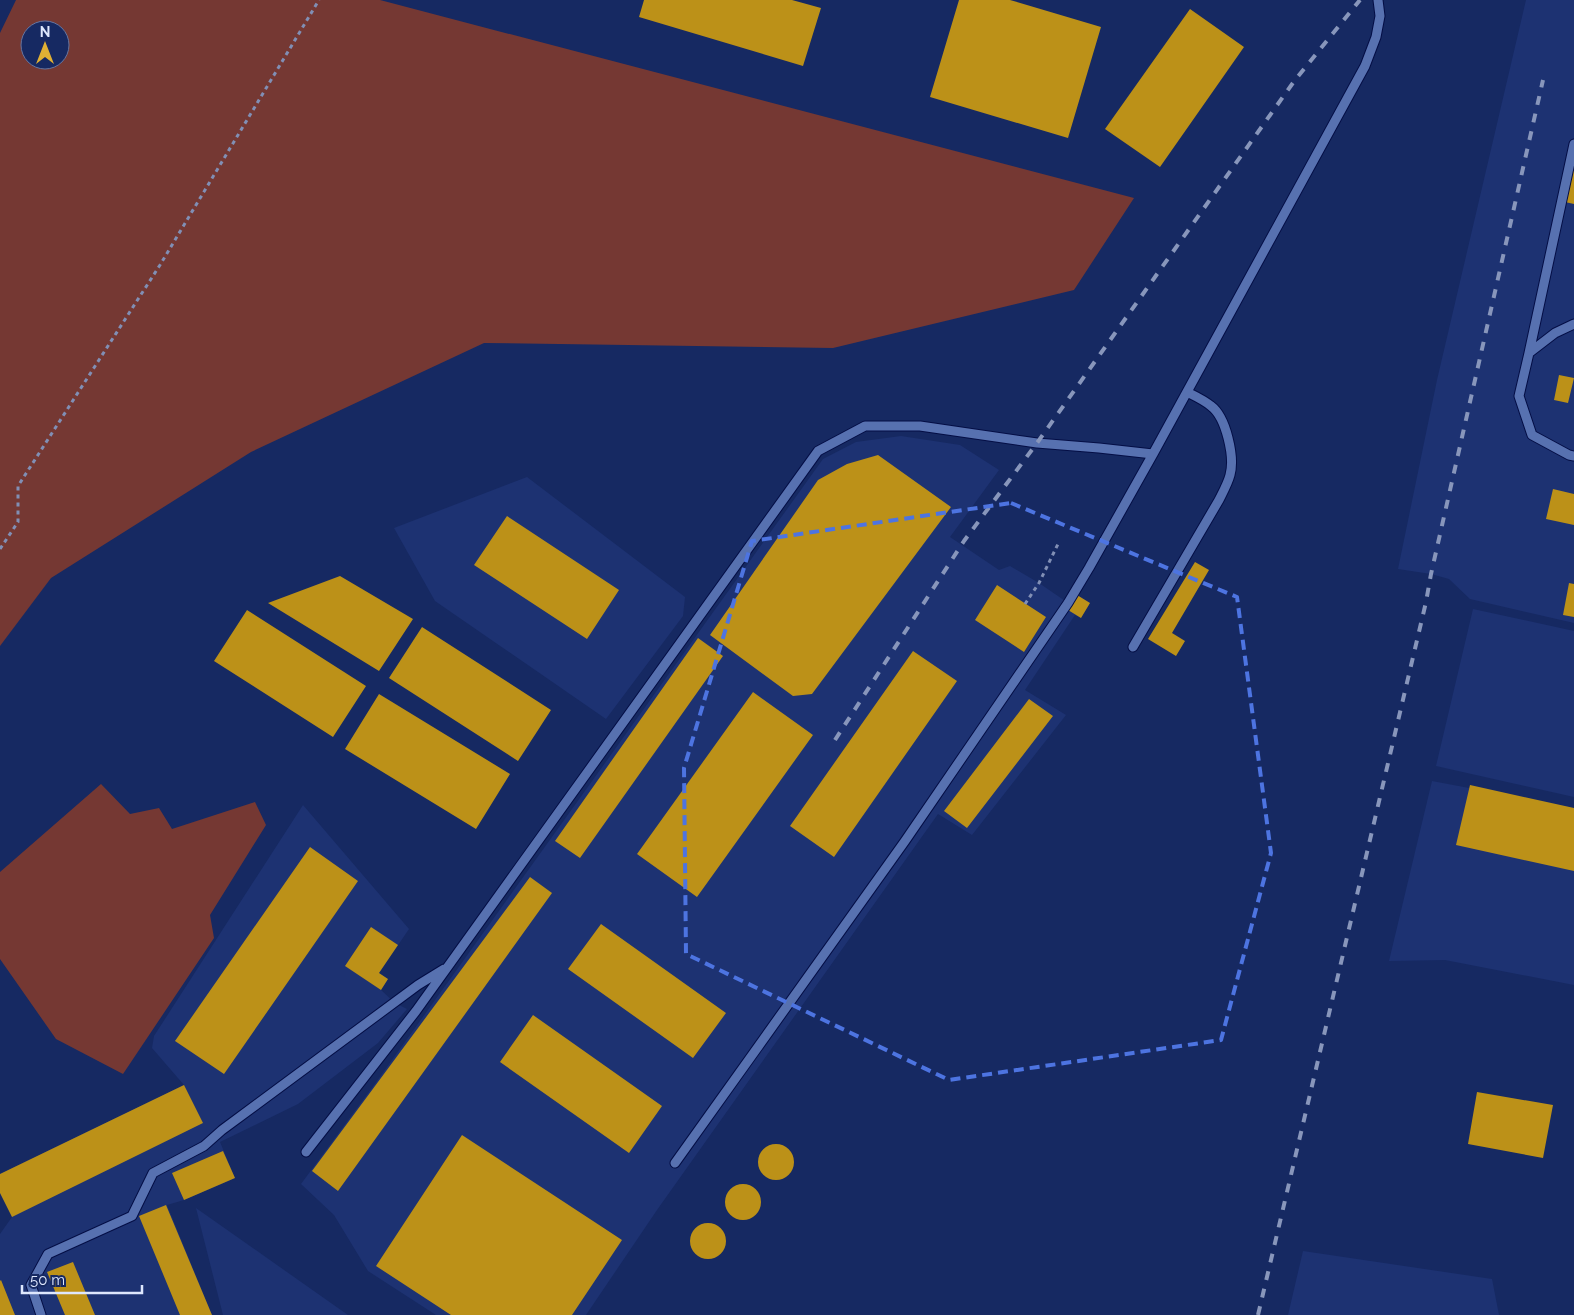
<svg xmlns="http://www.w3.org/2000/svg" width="1574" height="1315" font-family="Raleway,sans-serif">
<rect width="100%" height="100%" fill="#162962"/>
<!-- built -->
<path fill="#1d3272" d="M 1526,0 L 1574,0 L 1574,623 L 1470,599 L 1449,579 L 1431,574 L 1398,569 L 1437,380 Z
M 901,436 L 960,445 L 999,470 L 950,537 L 999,570 L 1010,566 L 1039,583 L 1071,605 L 1077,595 L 1090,603 L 1081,618 L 1075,615 L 1025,690 L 1066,715 L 972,835 L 938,814 L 657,1210 L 586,1315 L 436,1315 L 368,1271 L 334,1215 L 301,1184 L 377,1081 L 823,459 L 856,442 Z
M 527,477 L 685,597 L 683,616 L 606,719 L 435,601 L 394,528 Z
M 1473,609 L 1574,631 L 1574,797 L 1436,766 Z
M 1432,781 L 1574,808 L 1574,985 L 1445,960 L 1389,961 Z
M 303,805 L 409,929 L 379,973 L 388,979 L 381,990 L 395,1003 L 407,1009 L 378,1043 L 298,1104 L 220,1142 L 235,1178 L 184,1200 L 167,1205 L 212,1315 L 0,1315 L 0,1234 L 12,1217 L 0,1193 L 0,1174 L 184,1085 L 152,1048 L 154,1036 Z
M 196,1208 L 348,1315 L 223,1315 Z
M 1303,1251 L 1492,1279 L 1499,1315 L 1288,1315 Z"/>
<!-- green -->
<path fill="#753833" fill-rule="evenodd" d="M 16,0 L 380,0 L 1134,198 L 1074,290 L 833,348 L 484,343 L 251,452 L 51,578 L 0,646 L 0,33 ZM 30,30 L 60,30 L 60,60 L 30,60 Z
M 101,784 L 130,814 L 159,808 L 172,829 L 255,802 L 266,825 L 210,915 L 214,938 L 123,1074 L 56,1039 L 0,959 L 0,872 Z"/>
<!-- building -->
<path fill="#bc9118" d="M 644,0 L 792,0 L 821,8 L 803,66 L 639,17 Z
M 959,0 L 1010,0 L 1101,27 L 1068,138 L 930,97 Z
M 1190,9 L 1244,47 L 1160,167 L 1105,129 Z
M 1574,164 L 1574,204 L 1565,202 Z
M 1559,375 L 1574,378 L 1568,403 L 1554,400 Z
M 878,455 L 951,507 L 812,694 L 793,696 L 710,635 L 818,480 L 847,464 Z
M 1553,489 L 1574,494 L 1574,525 L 1546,519 Z
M 507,516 L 619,590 L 587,639 L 474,565 Z
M 1195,562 L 1209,570 L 1172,633 L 1185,641 L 1176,656 L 1148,639 Z
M 340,576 L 413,619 L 379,671 L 268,603 Z
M 1569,583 L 1574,584 L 1574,617 L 1563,615 Z
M 997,585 L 1046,617 L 1024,652 L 975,620 Z
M 1077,595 L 1090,603 L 1081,618 L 1068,610 Z
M 247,610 L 366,686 L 333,737 L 214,661 Z
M 422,627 L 551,710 L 518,761 L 389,678 Z
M 698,638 L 723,656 L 580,858 L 555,841 Z
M 913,651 L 957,681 L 834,857 L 790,826 Z
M 753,692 L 813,735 L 697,897 L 637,854 Z
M 379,694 L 510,774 L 476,829 L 345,749 Z
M 1029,699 L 1053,716 L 967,828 L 944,811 Z
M 1470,785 L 1574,808 L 1574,871 L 1456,845 Z
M 310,847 L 358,881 L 224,1074 L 175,1041 Z
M 530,877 L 552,893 L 338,1191 L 312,1171 Z
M 601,924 L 726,1013 L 693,1058 L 568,969 Z
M 371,927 L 398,945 L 379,973 L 388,979 L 381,990 L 345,966 Z
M 533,1015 L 662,1106 L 629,1153 L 500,1062 Z
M 184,1085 L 203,1123 L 12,1217 L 0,1193 L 0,1174 Z
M 1477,1092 L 1553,1105 L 1543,1158 L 1468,1144 Z
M 462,1135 L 622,1240 L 572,1315 L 451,1315 L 376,1266 Z
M758 1162a18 18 0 1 1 36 0a18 18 0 1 1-36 0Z
M 223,1151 L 235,1178 L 184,1200 L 172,1173 Z
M725 1202a18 18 0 1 1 36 0a18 18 0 1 1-36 0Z
M 166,1205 L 212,1315 L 180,1315 L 139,1216 Z
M690 1241a18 18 0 1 1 36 0a18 18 0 1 1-36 0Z
M 73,1262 L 95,1315 L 65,1315 L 47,1272 Z
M 1,1280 L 15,1315 L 0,1315 L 0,1281 Z"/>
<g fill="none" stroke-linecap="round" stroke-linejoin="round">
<defs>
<path id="service" d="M 1574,324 L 1555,333 L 1529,353 L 1519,396 L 1532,435 L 1569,455 L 1574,456
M 1529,353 L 1574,144
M 1133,647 L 1219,500 C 1223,492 1228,483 1230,475 C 1235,457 1226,417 1211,406 C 1204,400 1195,396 1187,392
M 306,1152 L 416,1011 L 818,451 L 865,426 L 920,426 L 1037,443 L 1099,448 L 1153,454 L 1365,66 L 1376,37 L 1380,16 L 1378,0
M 675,1163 L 905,841 L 1068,603 L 1089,568 L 1153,454
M 41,1315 L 31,1285 L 48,1254 L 132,1216 L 153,1173 L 204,1146 L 222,1130 L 418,985 L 444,969"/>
</defs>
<!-- service casing -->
<use href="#service" stroke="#040e45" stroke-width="11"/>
<!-- path -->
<path stroke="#818fb5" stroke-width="3" stroke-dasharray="4 4" stroke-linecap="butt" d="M 0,549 L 18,522 L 18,486 L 160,265 L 319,0
M 1025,604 L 1039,583 L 1058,544"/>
<!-- service -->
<use href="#service" stroke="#5771b0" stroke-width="9"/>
<!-- rail -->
<path stroke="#8896bb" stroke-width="4" stroke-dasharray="9 9" stroke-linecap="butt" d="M 835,740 L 964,541 L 1037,443 L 1295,80 L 1360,0
M 1258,1315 L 1426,602 L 1431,574 L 1543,80"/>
</g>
<!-- marked area -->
<path fill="none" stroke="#4d74e1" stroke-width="4" stroke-dasharray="10 6" stroke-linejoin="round" d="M 1011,503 L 1237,597 L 1271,853 L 1221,1040 L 949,1080 L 686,954 L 684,768 L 752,541 Z"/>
<!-- north arrow -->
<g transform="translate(45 45)"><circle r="24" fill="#162962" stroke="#6675a0"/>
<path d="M0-4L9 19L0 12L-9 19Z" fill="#e0b034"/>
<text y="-8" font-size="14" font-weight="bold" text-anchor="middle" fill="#dee7fd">N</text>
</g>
<!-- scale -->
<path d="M22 1285v8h120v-8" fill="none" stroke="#dee7fd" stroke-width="2.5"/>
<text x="30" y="1285" font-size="15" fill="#dee7fd" stroke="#162962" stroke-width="4" paint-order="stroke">50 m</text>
</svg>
